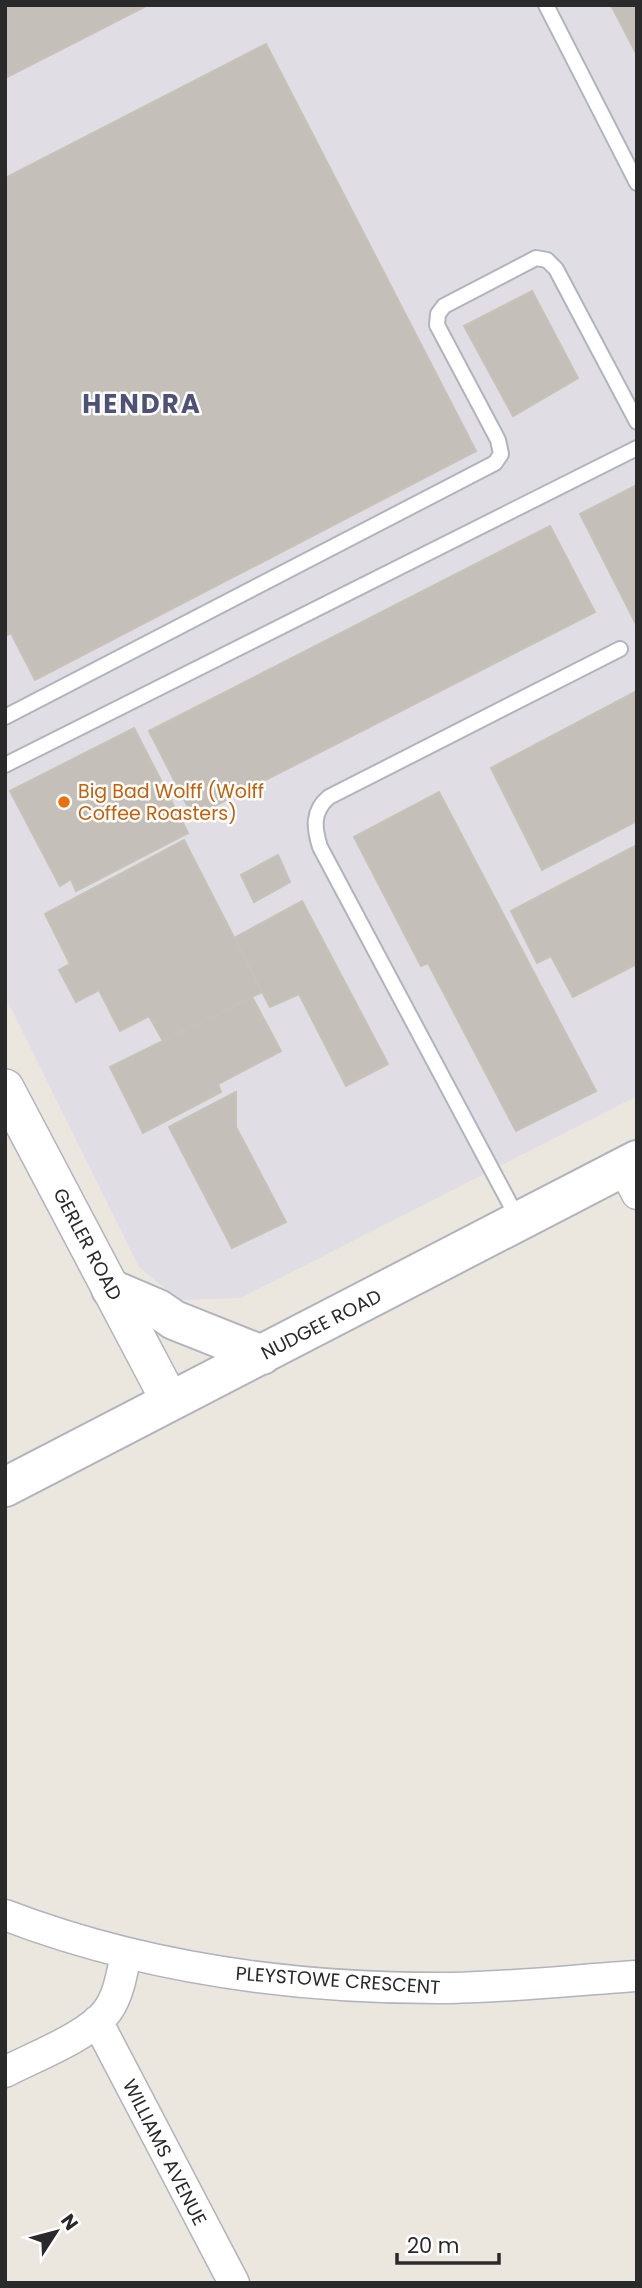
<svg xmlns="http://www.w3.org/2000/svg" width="642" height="2288" font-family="Poppins,sans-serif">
<rect width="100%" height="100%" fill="#ebe6de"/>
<!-- industrial -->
<path fill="#e0dee4" d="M 5,5 L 637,5 L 637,1096 L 241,1298 L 179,1300 L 139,1267 L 5,996 Z"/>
<!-- building -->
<path fill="#c4c0b9" stroke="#c6c2b7" stroke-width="2" d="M 5,5 L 148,5 L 5,78 Z
M 611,5 L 637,5 L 637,55 Z
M 266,44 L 476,451 L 35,680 L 11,633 L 5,636 L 5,178 Z
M 532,291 L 578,378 L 513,416 L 464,326 Z
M 637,485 L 637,626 L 580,514 Z
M 550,526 L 595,612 L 193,817 L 149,731 Z
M 637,691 L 637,821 L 542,870 L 491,768 Z
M 134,728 L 188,833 L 76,891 L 71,879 L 60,886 L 10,791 Z
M 439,792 L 596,1091 L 516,1131 L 428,963 L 421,966 L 354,837 Z
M 184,840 L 262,992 L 163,1041 L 149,1016 L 120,1031 L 99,990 L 76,1002 L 59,970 L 70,964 L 45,914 Z
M 637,845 L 637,964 L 573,997 L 551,956 L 537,963 L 511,911 Z
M 278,855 L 290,882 L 254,902 L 241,875 Z
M 302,901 L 388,1064 L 346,1086 L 299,994 L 270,1007 L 234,938 Z
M 252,997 L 281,1051 L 218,1084 L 221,1092 L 143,1133 L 110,1067 Z
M 236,1092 L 236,1127 L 286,1222 L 232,1248 L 169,1127 Z"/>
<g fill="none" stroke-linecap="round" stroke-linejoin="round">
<defs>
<path id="service" d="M 546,5 L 637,183
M 5,717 L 495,463 L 501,454 L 498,440 L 437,325 L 438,314 L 444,306 L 536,258 L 547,260 L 556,269 L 637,422
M 5,765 L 637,448
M 518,1219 L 320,847 C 314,828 312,811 329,797 L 620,649"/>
<path id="minor" d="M 623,1167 L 637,1194
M 5,1915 C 146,1969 300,1989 450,1988 C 512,1987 575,1980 637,1976
M 97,2021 L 234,2283
M 5,2072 C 33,2057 90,2036 108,2010 C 119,1994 122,1973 126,1954"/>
<path id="tertiary" d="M 5,1088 L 170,1401"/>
<path id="secondary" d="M 111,1289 L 158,1309 L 174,1320 L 262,1355
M 5,1487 L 637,1160"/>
</defs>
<!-- service casing -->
<use href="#service" stroke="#b1b3bd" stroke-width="18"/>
<!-- minor casing -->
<use href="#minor" stroke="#b1b3bd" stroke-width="33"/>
<!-- tertiary casing -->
<use href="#tertiary" stroke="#b1b3bd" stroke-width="40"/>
<!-- secondary casing -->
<use href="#secondary" stroke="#b1b3bd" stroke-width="42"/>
<!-- service -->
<use href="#service" stroke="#fff" stroke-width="14"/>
<!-- minor -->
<use href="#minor" stroke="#fff" stroke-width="30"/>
<!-- tertiary -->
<use href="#tertiary" stroke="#fff" stroke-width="37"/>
<!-- secondary -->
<use href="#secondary" stroke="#fff" stroke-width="38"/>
</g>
<!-- markers -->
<circle fill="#e8710a" stroke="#fff" stroke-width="2.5" cx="64" cy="802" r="7"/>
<g text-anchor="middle" stroke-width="5" stroke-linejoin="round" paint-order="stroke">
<!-- food labels -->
<g font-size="19" fill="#c56008" stroke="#fff" text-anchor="start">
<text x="78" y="798">Big Bad Wolff (Wolff<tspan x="78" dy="22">Coffee Roasters)</tspan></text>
</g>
<!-- street labels -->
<g font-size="19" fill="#2a2a2a" stroke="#fff">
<text transform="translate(88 1244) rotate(62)" y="7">GERLER ROAD</text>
<text transform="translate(321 1324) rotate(-27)" y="7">NUDGEE ROAD</text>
<text transform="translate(338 1980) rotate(4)" y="7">PLEYSTOWE CRESCENT</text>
<text transform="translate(165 2152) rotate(63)" y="7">WILLIAMS AVENUE</text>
</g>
<!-- district labels -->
<g font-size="26" font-weight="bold" letter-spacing="2" fill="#4f5277" stroke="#fff">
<text x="142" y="413">HENDRA</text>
</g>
</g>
<!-- border -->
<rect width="642" height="2288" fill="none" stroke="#2a2a2a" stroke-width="14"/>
<!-- north arrow -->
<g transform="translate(56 2232) rotate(54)" stroke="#ffffff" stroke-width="5" paint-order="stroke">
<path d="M0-5L12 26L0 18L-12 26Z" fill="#2a2a2a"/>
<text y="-10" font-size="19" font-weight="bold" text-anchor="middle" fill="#2a2a2a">N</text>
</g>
<!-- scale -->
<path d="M397 2253v10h102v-10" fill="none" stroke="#2a2a2a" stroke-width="3.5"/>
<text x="407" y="2253" font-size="21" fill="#2a2a2a" stroke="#ffffff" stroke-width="5" paint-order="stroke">20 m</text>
</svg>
